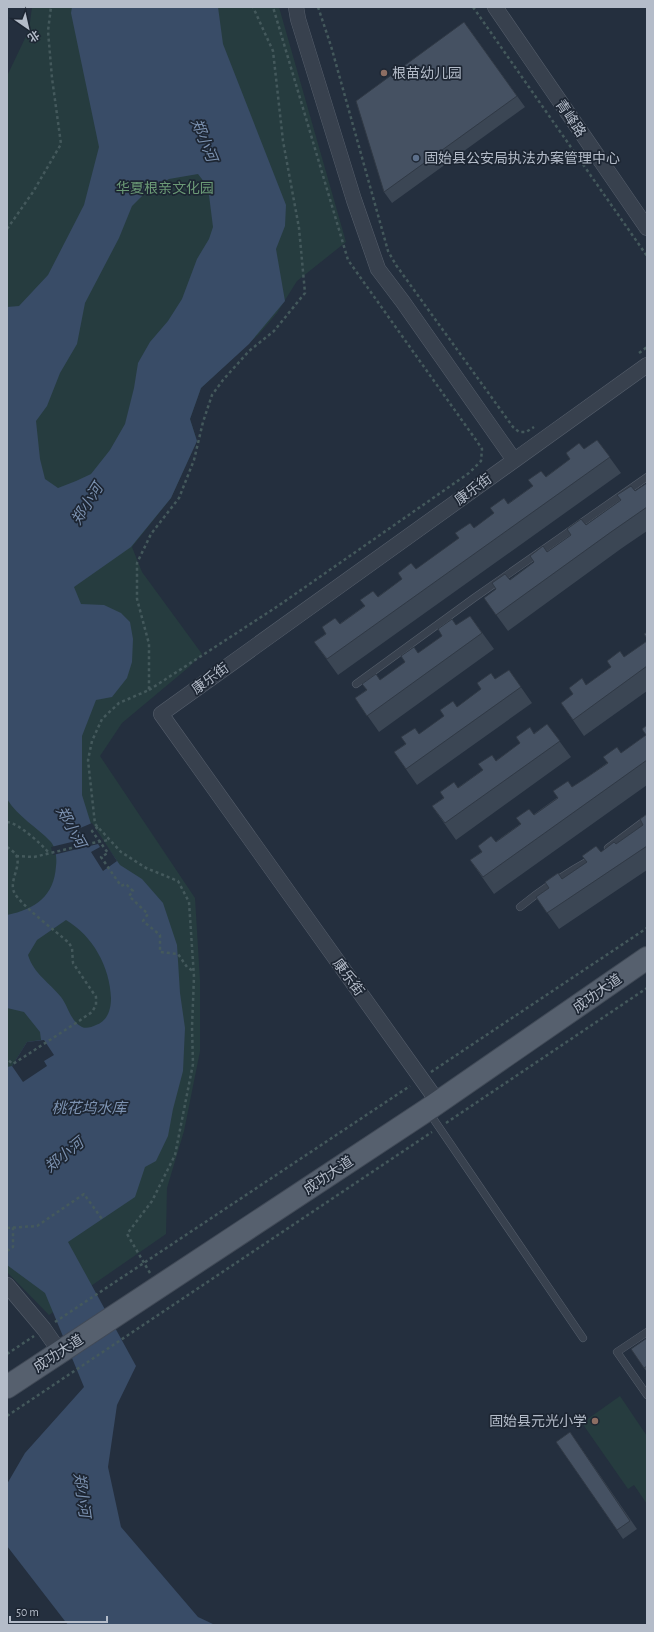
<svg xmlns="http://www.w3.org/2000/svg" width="654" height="1632" font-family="'Alegreya Sans','Noto Sans SC',sans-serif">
<rect width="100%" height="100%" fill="#242f3e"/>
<!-- green -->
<path fill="#263c3f" d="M 32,7 L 279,7 L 346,242 L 297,281 L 277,313 L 259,334 L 201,388 L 190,419 L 197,441 L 171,498 L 132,547 L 142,572 L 202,654 L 189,667 L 122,723 L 100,756 L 195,898 L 200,980 L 200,1051 L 184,1131 L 167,1188 L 166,1234 L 49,1315 L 7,1272 L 7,76 L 29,30 Z
M 620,1396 L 647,1436 L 647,1504 L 634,1485 L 628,1489 L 582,1423 Z"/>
<!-- water -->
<path fill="#394c67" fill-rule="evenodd" d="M 72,7 L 218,7 L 223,44 L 286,205 L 285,226 L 276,249 L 285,301 L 249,344 L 201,388 L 190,419 L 197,441 L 171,498 L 131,547 L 74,587 L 81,604 L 104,605 L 121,613 L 130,622 L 133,639 L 132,662 L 127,678 L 112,697 L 96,700 L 82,736 L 82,795 L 91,824 L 120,865 L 142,879 L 163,903 L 177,945 L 180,993 L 185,1028 L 183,1071 L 173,1109 L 168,1136 L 156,1161 L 145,1167 L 135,1197 L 68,1242 L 136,1366 L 117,1405 L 108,1467 L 121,1527 L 198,1617 L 215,1625 L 68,1625 L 7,1546 L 7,1484 L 25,1453 L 84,1387 L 45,1293 L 7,1265 L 7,1067 L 12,1066 L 27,1042 L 41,1040 L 40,1032 L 24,1012 L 7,1008 L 7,915 C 36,909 54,896 56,866 C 57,859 56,848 51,842 C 37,827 18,817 7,799 L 7,307 L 19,306 L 48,275 L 84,205 L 99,147 L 71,13 ZM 198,174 L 208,187 L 213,227 L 209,239 L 197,259 L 182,299 L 168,321 L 150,342 L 138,363 L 134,388 L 125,424 L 110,450 L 91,474 L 76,481 L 58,488 L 45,479 L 40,459 L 36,421 L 47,406 L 60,373 L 77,344 L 85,303 L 119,238 L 132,206 L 147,191 L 169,179 ZM 66,920 C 93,936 110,967 111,998 C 111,1009 108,1021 96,1025 C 92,1027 86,1029 82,1027 C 71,1022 68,1006 61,997 C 49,982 34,974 28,955 L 37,940 Z"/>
<!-- pier -->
<path fill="#242f3e" d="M 92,823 L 117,861 L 103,871 L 91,852 L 100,847 L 98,844 L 53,855 L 51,847 L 84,839 L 78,829 Z
M 44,1040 L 54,1055 L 44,1061 L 47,1066 L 23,1082 L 12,1066 L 27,1042 Z"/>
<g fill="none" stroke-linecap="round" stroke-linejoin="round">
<defs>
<path id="service" d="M 356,684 L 474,598 L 647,477
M 608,848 L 647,819
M 520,907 C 543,888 568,872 595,857
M 428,1111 L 583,1338
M 647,1332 L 617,1352 L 647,1395"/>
<path id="minor" d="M 296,7 L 298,19 L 354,200 L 378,269 L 403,302 L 514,460
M 495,7 L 647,228
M 438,1102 L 161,714 L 647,365
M 7,1285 L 44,1329 L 60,1352"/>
<path id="primary" d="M 7,1387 L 427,1110 L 647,958"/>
</defs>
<!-- service casing -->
<use href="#service" stroke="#565f6c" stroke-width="8"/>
<!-- minor casing -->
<use href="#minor" stroke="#565f6c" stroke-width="16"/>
<!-- primary casing -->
<use href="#primary" stroke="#414a57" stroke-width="24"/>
<!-- path -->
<path stroke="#44595c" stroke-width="2.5" stroke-dasharray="3 3" stroke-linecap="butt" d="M 318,7 L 331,46 L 388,251 L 396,265 L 513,427 L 519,432 L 526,432 L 534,427
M 473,7 L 647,256
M 7,229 L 33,192 L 61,144 L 52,78 L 48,31 L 51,7
M 639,353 L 647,347
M 149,690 L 278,606 L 469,473 L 481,461 L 482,449 L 476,440 L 348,260 L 273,7
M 7,822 C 20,824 40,843 49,853
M 98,827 L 92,831 L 108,853 L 101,857 L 121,886 L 126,884 L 133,891 L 129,896 L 148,914 L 143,921 L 160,935 L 160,952 L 178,954 L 187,967 L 193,971
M 7,847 C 10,849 14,852 16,855 C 22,866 9,880 14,892 C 19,904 57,932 69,943 L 72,948 L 73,963 L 96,997 L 96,1005 L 92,1012 L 79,1021 L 13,1064 L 7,1059
M 16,856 L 34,857 L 92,843 L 109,840
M 431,1072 L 647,928
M 446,1123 L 647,988
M 7,1228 L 37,1226 L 84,1194 L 102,1219
M 7,1251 L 13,1247 L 13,1227
M 150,1273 L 127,1234 L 152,1201 L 175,1155 L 193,1064 L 192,1027 L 194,977 L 189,902 L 178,881 L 146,868 L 121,852 L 95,824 L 88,760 L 92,741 L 102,719 L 119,703 L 149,690 L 149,644 L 137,599 L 137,563 L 151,534 L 179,498 L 194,460 L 203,422 L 212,395 L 223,380 L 249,351 L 274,331 L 305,293 L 299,228 L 283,141 L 273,51 L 253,7
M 55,1322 L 410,1086
M 7,1354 L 34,1336
M 7,1416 L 432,1132"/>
<!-- service -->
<use href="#service" stroke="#38414e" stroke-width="7"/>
<!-- minor -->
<use href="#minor" stroke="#38414e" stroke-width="15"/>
<!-- primary -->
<use href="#primary" stroke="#56606e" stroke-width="22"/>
</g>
<!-- wall -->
<path fill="#3b4654" d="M 464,22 L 525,107 L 392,203 L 384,192 Z
M 597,440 L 621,473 L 338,675 L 314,642 Z
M 647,483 L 647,531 L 622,548 L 508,631 L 484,598 L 586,525 Z
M 470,616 L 494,649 L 379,732 L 355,698 Z
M 647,641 L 647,691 L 584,736 L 561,703 Z
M 509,670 L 532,703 L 417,785 L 394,752 Z
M 547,724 L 571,757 L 456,840 L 432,806 Z
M 647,725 L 647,785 L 494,894 L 470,860 L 572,787 L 586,778 L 646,735 Z
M 647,814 L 647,870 L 559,929 L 536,897 L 587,862 L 601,852 L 616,844 L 643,825 Z
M 647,1338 L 647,1372 L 644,1368 Z
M 570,1432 L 637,1529 L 623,1539 L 556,1442 Z"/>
<!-- building -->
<path fill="#455162" stroke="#303945" d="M 464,22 L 517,96 L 384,192 L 356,101 Z
M 597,440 L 610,457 L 327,659 L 314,642 L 326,634 L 322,627 L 335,618 L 340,624 L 365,606 L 360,600 L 373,591 L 378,597 L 402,579 L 398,573 L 411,563 L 416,569 L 459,538 L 455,533 L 470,523 L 474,528 L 494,513 L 490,508 L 504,498 L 508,504 L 533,486 L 528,480 L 541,471 L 546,477 L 570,459 L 566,453 L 579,443 L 584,449 Z
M 647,483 L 647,507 L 611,532 L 496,615 L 484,598 L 496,589 L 492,583 L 505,574 L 510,580 L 534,562 L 530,556 L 543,546 L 547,552 L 571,535 L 567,529 L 581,519 L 586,525 L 621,500 L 617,495 L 631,486 L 635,491 Z
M 470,616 L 482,633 L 367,716 L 355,698 L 367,690 L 362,684 L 376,674 L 380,680 L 405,662 L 401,656 L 414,647 L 418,653 L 442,636 L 438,629 L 452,619 L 456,625 Z
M 647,632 L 647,638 L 644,634 Z
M 647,641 L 647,666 L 573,720 L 561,703 L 573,694 L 569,688 L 582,678 L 586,685 L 611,667 L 607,661 L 620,651 L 624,657 Z
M 509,670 L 521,687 L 406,769 L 394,752 L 406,744 L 401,737 L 415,728 L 419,734 L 444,716 L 440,710 L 453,701 L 457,707 L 481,689 L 477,683 L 491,673 L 495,679 Z
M 547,724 L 560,741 L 445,823 L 432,806 L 444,798 L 440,792 L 454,782 L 458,788 L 483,770 L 478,764 L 492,755 L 496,761 L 520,743 L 516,737 L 530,727 L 534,734 Z
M 647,725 L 647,760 L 483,877 L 470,860 L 482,852 L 478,846 L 491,836 L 496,842 L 521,824 L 516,818 L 529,809 L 534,815 L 558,798 L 553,791 L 568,781 L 572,787 L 586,778 L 608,763 L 603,757 L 617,747 L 621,753 L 646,735 L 642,729 Z
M 647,814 L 647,846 L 547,913 L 536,897 L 549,888 L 545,882 L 558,873 L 562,879 L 587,862 L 582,856 L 596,846 L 601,852 L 614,842 L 616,844 L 643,825 L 640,819 Z
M 647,1338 L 647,1366 L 644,1368 L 631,1349 Z
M 570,1432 L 630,1521 L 617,1530 L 556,1442 Z"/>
<!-- markers -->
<g fill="#8d6e63" stroke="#1d2633" stroke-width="1.5">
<circle cx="384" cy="73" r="4"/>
<circle cx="595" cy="1421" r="4"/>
</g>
<circle fill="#5c6f8a" stroke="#1d2633" stroke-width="1.5" cx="416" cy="158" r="4"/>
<g text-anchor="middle" stroke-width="3.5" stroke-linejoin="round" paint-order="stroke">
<!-- poi labels -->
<g font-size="14" fill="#b4bcc9" stroke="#1d2633" text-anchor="start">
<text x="392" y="78">根苗幼儿园</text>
<text x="424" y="163">固始县公安局执法办案管理中心</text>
<text x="587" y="1426" text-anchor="end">固始县元光小学</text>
</g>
<!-- street labels -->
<g font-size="14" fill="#b4bcc9" stroke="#1d2633">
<text transform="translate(571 118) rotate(56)" y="5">青峰路</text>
<text transform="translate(473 489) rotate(-36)" y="5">康乐街</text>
<text transform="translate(210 678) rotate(-36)" y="5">康乐街</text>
<text transform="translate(349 977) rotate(54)" y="5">康乐街</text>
<text transform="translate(597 993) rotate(-35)" y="5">成功大道</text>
<text transform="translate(328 1175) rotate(-34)" y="5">成功大道</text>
<text transform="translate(58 1353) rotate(-33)" y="5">成功大道</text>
</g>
<!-- park labels -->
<g font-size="14" fill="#6b9a76" stroke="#1d2633">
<text x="165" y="193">华夏根亲文化园</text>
</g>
<!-- water labels -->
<g font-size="15" font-style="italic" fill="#7c92b1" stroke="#1d2633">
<text transform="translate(204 140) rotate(68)" y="5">郑小河</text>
<text transform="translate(87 504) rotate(-58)" y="5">郑小河</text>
<text transform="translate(71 827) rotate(61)" y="5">郑小河</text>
<text x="89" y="1113">桃花坞水库</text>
<text transform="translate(64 1155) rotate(-39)" y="5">郑小河</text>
<text transform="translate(82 1495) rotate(82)" y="5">郑小河</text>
</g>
</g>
<!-- border -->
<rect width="654" height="1632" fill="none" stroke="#b4bcc9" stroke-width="16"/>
<!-- north arrow -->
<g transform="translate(28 28) rotate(146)" stroke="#1d2633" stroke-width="3" paint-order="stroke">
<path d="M0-3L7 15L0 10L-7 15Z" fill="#b4bcc9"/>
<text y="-6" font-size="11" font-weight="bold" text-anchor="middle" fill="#b4bcc9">北</text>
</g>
<!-- scale -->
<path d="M10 1616v6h97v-6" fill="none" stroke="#b4bcc9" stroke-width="2"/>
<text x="16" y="1616" font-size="12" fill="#b4bcc9" stroke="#1d2633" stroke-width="3" paint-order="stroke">50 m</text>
</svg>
